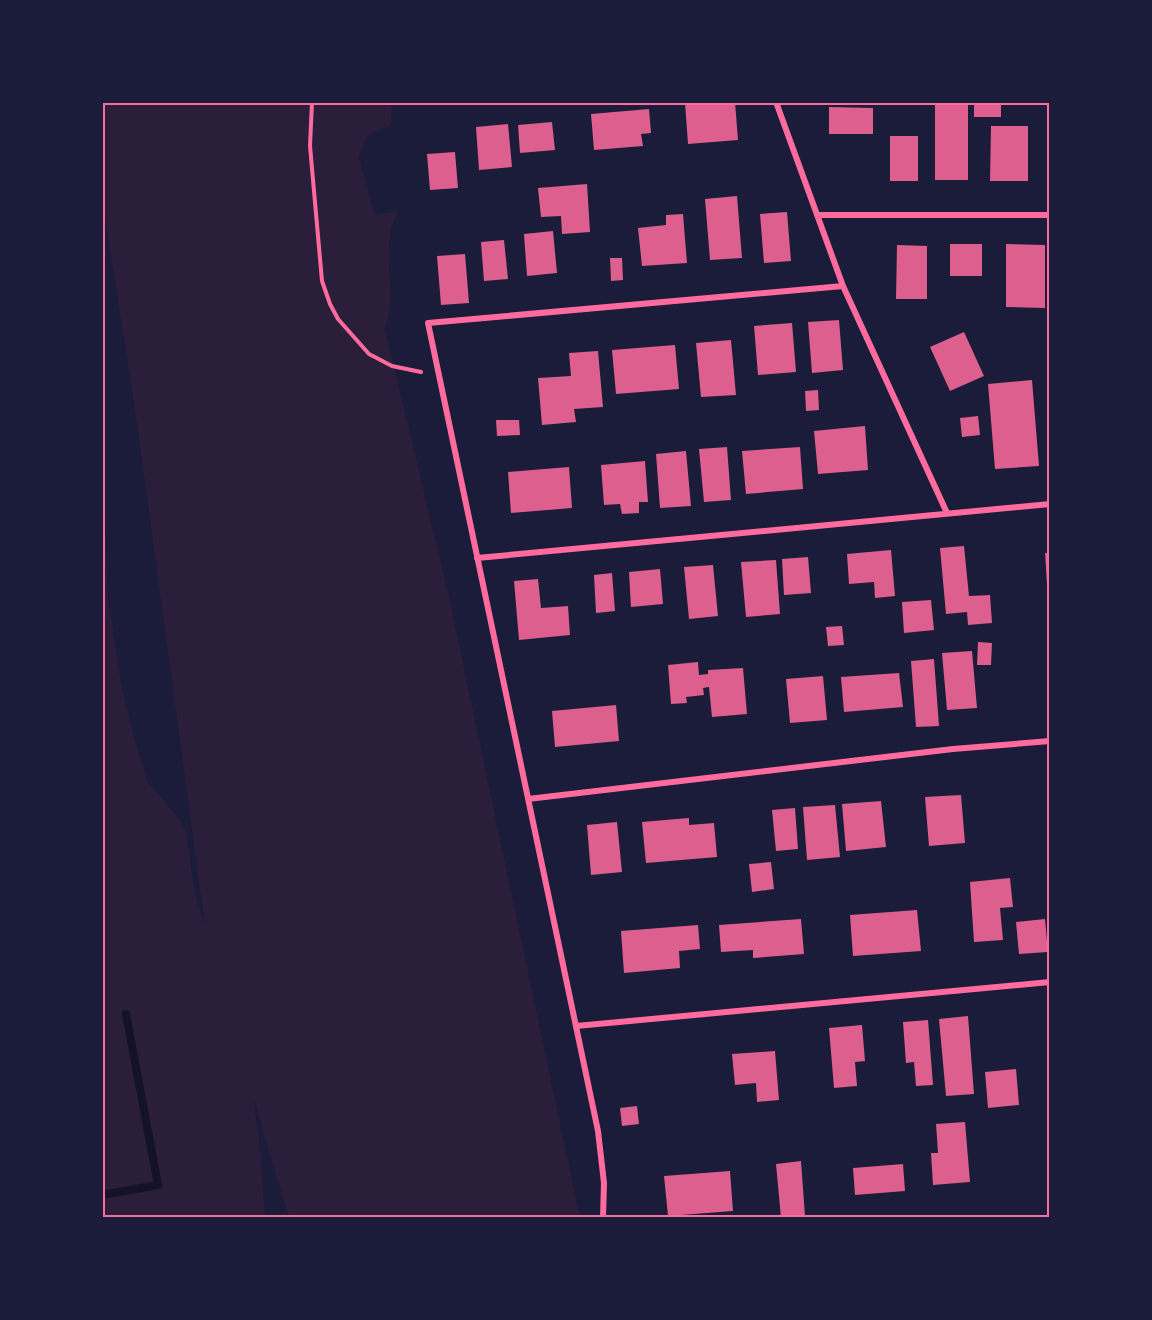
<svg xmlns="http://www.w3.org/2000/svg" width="1152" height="1320" font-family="'PT Serif',serif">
<rect width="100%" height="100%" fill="#1b1b3a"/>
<!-- green -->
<path fill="#2a1e3b" d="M 102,102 L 392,102 L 391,125 L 367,136 L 359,158 L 375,215 L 398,211 C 382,243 392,271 390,305 C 390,313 387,321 385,329 L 449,597 L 580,1218 L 289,1218 L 253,1098 L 259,1137 L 265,1218 L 102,1218 L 102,447 L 108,597 L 121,684 L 133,734 L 148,782 L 181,821 L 186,832 L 195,895 L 205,925 L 137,423 L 102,197 Z"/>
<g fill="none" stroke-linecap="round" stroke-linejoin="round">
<!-- stream -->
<path stroke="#12122b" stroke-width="8" d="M 102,1195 L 158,1185 L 126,1014"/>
</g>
<!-- building -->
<path fill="#dd5f8e" d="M 703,102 L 735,102 L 738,140 L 688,144 L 685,103 Z
M 974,102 L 1001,102 L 1001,117 L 974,117 Z
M 935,104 L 968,104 L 968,180 L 935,180 Z
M 829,107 L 873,108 L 873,134 L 829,134 Z
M 649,109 L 651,133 L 641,134 L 643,146 L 594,150 L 591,114 Z
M 552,122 L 555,150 L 520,153 L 518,125 Z
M 508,124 L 512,167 L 479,170 L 476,127 Z
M 991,126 L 1028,126 L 1028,181 L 990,181 Z
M 890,136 L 918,136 L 918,181 L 890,181 Z
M 455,152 L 458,188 L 430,190 L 427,154 Z
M 587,184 L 590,232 L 562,234 L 561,216 L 541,217 L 538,188 Z
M 737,196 L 742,258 L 710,260 L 705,199 Z
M 787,212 L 791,261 L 764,263 L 760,214 Z
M 683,214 L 687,263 L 642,266 L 638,228 L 666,225 L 666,215 Z
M 553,231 L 557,273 L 527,276 L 524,234 Z
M 504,240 L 508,279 L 484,281 L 481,242 Z
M 950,244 L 982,244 L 982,276 L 950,276 Z
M 1006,244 L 1045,245 L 1045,308 L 1006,307 Z
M 897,245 L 927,246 L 927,299 L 896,299 Z
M 465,254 L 469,303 L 441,305 L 437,256 Z
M 610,258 L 622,258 L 623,280 L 611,281 Z
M 839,320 L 843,370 L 812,373 L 808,322 Z
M 792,323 L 796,372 L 758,375 L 754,326 Z
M 964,332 L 984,376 L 950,391 L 930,347 Z
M 731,340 L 736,395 L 701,397 L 696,343 Z
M 675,345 L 679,389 L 616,394 L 612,350 Z
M 598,351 L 603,407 L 574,409 L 576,422 L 542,425 L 538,378 L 571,376 L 569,353 Z
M 1032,380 L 1039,466 L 995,469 L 988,384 Z
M 818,390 L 819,410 L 806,411 L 805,391 Z
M 978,416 L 980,435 L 962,437 L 960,418 Z
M 496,420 L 519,420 L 520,435 L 497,436 Z
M 865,426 L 868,470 L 818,474 L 814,431 Z
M 727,447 L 731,500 L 704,502 L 699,449 Z
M 800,447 L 803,489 L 746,494 L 742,451 Z
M 686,451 L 691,506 L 660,508 L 656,454 Z
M 645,461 L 648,502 L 639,502 L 639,513 L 622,514 L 620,504 L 604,505 L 601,465 Z
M 569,467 L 572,508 L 511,513 L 508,472 Z
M 964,546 L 969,596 L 990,595 L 992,623 L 968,625 L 967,612 L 946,614 L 940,548 Z
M 891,550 L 895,596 L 875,598 L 874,582 L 849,584 L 847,554 Z
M 1045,553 L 1050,553 L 1050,584 L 1047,584 Z
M 808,557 L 811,593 L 784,595 L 782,559 Z
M 776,560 L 780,614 L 746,617 L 741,562 Z
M 713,565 L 718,616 L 689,619 L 684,567 Z
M 660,569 L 663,604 L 631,607 L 629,572 Z
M 612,573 L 615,611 L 596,613 L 594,575 Z
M 538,579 L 541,608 L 568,606 L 570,635 L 519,640 L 514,581 Z
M 931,600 L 934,630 L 904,633 L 902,602 Z
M 842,626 L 844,645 L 828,646 L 826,627 Z
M 978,642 L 992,643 L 991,665 L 977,665 Z
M 972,651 L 977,708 L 947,710 L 942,653 Z
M 934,659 L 939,726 L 916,727 L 911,661 Z
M 698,662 L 699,675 L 708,674 L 708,670 L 743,668 L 747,714 L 712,717 L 709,687 L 703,688 L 704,695 L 686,697 L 687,703 L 671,704 L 668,665 Z
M 899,673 L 903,707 L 844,712 L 841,677 Z
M 823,676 L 827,720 L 790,723 L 786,679 Z
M 616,705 L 619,741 L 555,747 L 552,711 Z
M 961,795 L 965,843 L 929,846 L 925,797 Z
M 881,801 L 886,847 L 846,851 L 842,804 Z
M 835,805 L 840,857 L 807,860 L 803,807 Z
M 795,808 L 798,849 L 776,851 L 772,810 Z
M 689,818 L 689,825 L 714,823 L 717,857 L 646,863 L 642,822 Z
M 617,822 L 622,872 L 591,875 L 587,825 Z
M 771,862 L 774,889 L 752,892 L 749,864 Z
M 1010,878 L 1013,907 L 1000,908 L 1003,940 L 974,942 L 970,882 Z
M 917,910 L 921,951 L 853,956 L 850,915 Z
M 801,919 L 804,954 L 753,958 L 753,950 L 721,952 L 719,925 Z
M 1045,919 L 1048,952 L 1019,954 L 1016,922 Z
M 698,925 L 700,949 L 679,951 L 680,968 L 624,973 L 621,931 Z
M 968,1016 L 974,1094 L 946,1096 L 939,1019 Z
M 928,1020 L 933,1085 L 916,1086 L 914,1062 L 906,1063 L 903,1022 Z
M 862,1025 L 865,1061 L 855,1062 L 857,1086 L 834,1088 L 829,1028 Z
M 775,1051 L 779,1100 L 757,1102 L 756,1083 L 735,1085 L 732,1054 Z
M 1016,1069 L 1019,1105 L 988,1108 L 985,1072 Z
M 637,1106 L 639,1124 L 622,1126 L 620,1108 Z
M 965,1122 L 970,1182 L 933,1185 L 931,1153 L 938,1153 L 936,1124 Z
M 801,1161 L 805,1216 L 781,1218 L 776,1164 Z
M 903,1164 L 905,1191 L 855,1195 L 853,1168 Z
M 730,1171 L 733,1211 L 668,1216 L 664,1176 Z"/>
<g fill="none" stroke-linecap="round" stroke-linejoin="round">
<!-- path -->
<path stroke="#ff6b9d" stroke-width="4" d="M 312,102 L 310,146 L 322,281 L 330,304 L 338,319 L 369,354 L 392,366 L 421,372"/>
<!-- minor -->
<path stroke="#ff6b9d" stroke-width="6" d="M 776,102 L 843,286 L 947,513
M 817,215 L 1050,215
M 477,558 L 1050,504
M 528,799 L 953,749 L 1050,741
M 576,1026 L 1050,982
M 603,1218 L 604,1183 L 598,1131 L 428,323 L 843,286"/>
</g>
<!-- border -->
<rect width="1152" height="1320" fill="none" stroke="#1b1b3a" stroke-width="207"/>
<rect x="104" y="104" width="944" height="1112" fill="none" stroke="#ff6b9d" stroke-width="2"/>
</svg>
